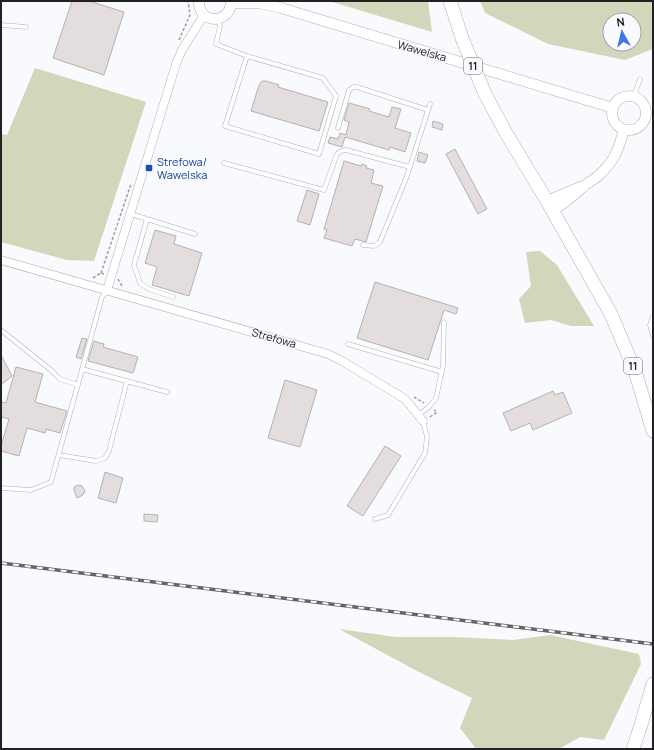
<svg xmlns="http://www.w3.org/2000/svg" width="654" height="750" font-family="Manrope,sans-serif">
<rect width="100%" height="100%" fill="#f8fafe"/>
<!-- green -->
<path fill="#d0d7ba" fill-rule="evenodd" d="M 329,1 L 428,1 L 432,32 Z
M 480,1 L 653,1 L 653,49 L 625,60 L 548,44 L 485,13 ZM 610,20 L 634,20 L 634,44 L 610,44 Z
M 35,68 L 146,102 L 94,261 L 67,260 L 1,242 L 1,134 L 7,135 Z
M 540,251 L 557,265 L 594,326 L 571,326 L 551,320 L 525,323 L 519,299 L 531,286 L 526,252 Z
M 339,629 L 396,637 L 454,637 L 513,640 L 550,635 L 639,654 L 641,664 L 604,740 L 580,737 L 559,749 L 476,749 L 460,728 L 472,698 L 419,672 Z"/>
<!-- building -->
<path fill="#e3dedd" stroke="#b5b1b0" d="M 72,1 L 89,1 L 124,12 L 104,75 L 53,58 Z
M 262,81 L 266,81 L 279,85 L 278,87 L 328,102 L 319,131 L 251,111 L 259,85 Z
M 349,103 L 370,109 L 369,111 L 389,117 L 392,107 L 401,109 L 395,128 L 411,133 L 405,152 L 390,147 L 389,150 L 345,137 L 342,147 L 328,143 L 330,137 L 338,139 L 340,133 L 346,135 L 349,122 L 344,120 Z
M 433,121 L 443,124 L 442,130 L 432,127 Z
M 455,149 L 487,209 L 478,214 L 446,154 Z
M 419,152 L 428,155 L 425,163 L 417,161 Z
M 344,161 L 361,166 L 362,164 L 367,166 L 366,168 L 374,170 L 371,183 L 383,186 L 366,242 L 355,239 L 352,246 L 324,238 L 327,230 L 324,229 Z
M 307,190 L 319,194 L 310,225 L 297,221 Z
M 155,230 L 176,236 L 174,244 L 202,253 L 189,296 L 152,285 L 157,267 L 145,263 Z
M 375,282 L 458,308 L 456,314 L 444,310 L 428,360 L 357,338 Z
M 82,338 L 87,339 L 81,359 L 76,357 Z
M 94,341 L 104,344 L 103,347 L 138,357 L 133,373 L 88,361 Z
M 1,355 L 12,376 L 1,385 Z
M 16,367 L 43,374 L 35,402 L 67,411 L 60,433 L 46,429 L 45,433 L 27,428 L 19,456 L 1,451 L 1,446 L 9,419 L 1,417 L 1,402 L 6,403 Z
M 285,380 L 317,390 L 300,447 L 268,438 Z
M 553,391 L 555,395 L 563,392 L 572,413 L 533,430 L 530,423 L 511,431 L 503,413 Z
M 385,446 L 401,456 L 363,516 L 347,506 Z
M 105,472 L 123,478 L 116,503 L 98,498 Z
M 78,485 L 82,486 L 85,491 L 83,495 L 77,498 L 74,490 L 74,487 Z
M 144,514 L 158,515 L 157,522 L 144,521 Z"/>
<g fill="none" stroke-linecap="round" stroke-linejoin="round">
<defs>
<path id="service" d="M 218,19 L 220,26 L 216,44 L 247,56 L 323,78 L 336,96 L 319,154 L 225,126 L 247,56
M 1,25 L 26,27
M 634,96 L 640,79
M 338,128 L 349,90 L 353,87 L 357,87 L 428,110
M 224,163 L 324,190 L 337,154 L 341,151 L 346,150 L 410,167
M 131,214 L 195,234
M 147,219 L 134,265 L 140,283 L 149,289 L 173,297
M 363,245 L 374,246 L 380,242 L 407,176 L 430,104
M 653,316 L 650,325 L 653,336
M 1,330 L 51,370 L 60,379 L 78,385
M 348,344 L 442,372
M 82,369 L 167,392
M 418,415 L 429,407 L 436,398 L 443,366 L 444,322
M 59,455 L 96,461 L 105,458 L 109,451 L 127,381
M 1,488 L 31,490 L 51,482 L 102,297 L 107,291
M 375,519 L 388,515 L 425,453 L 427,437 L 423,421"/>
<path id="minor" d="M 1,260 L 328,354 L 342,361 L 405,399 L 423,421
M 107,290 L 176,64 L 182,50 L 204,15"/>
<path id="tertiary" d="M 199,1 C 198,25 231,25 231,1
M 231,3 L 259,3 L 281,8 L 613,108
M612 113a17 17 0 1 1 34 0a17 17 0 1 1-34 0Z
M 547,201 L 580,187
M 552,211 C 566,203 573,196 584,186 C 589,182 595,179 599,175 C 615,161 619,148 624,129"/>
<path id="trunk" d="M 450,1 L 462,38
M 485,94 L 506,133 L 547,201 L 611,314 L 635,371 L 653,431
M 633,749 L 640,728 L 653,684"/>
</defs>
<!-- service casing -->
<use href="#service" stroke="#adafb3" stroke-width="5"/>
<!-- minor casing -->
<use href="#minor" stroke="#adafb3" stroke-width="9"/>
<!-- tertiary casing -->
<use href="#tertiary" stroke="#adafb3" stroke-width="11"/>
<!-- trunk casing -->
<use href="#trunk" stroke="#adafb3" stroke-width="14"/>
<!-- path -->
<path stroke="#9b9da0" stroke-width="1.5" stroke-dasharray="3 2" stroke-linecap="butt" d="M 179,40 L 190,15 L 188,1
M 101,273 L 131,184
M 93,278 L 101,273 L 104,274
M 118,279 L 122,286
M 414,397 L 424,403
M 430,417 L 437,412 L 434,410"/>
<!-- service -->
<use href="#service" stroke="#fff" stroke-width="4"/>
<!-- minor -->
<use href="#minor" stroke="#fff" stroke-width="8"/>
<!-- tertiary -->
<use href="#tertiary" stroke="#fff" stroke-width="10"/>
<!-- trunk -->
<use href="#trunk" stroke="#fff" stroke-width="13"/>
<defs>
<path id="rail" d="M 1,563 L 653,644"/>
</defs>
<!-- rail casing -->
<use href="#rail" stroke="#636466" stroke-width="3.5"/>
<!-- rail -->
<use href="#rail" stroke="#f8fafe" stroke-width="2" stroke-dasharray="6" stroke-linecap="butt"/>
<defs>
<path id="trunk-bridge" d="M 462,38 L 485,94"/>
</defs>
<!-- trunk-bridge casing -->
<use href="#trunk-bridge" stroke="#adafb3" stroke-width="14" stroke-linecap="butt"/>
<!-- trunk-bridge -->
<use href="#trunk-bridge" stroke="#fff" stroke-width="13"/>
</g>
<!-- markers -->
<rect fill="#1a4fb4" stroke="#f8fafe" stroke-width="1.5" x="145" y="164" width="8" height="8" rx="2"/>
<g text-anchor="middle" stroke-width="3" stroke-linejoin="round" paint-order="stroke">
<!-- shield labels -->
<g fill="#f8fafe" stroke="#616264" stroke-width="1">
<rect x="464" y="58" width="18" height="16" rx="3"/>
<rect x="624" y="358" width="18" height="16" rx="3"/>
</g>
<g font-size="10" font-weight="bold" fill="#202122">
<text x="473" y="70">11</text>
<text x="633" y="370">11</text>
</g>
<!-- street labels -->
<g font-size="11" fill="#202122" stroke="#f8fafe">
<text transform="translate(422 51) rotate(16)" y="4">Wawelska</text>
<text transform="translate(274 338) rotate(16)" y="4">Strefowa</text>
</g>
<!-- transit labels -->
<g font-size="11" fill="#164399" stroke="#f8fafe" text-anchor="start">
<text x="157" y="166">Strefowa/<tspan x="157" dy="13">Wawelska</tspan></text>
</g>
</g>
<!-- border -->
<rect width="654" height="750" fill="none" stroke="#202122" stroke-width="4"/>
<!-- north arrow -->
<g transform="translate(622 32) rotate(352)"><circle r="19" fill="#f8fafe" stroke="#a2a3a6"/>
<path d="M0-3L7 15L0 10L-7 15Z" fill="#4174e5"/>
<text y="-6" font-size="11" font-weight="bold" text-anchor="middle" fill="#202122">N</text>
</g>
</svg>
